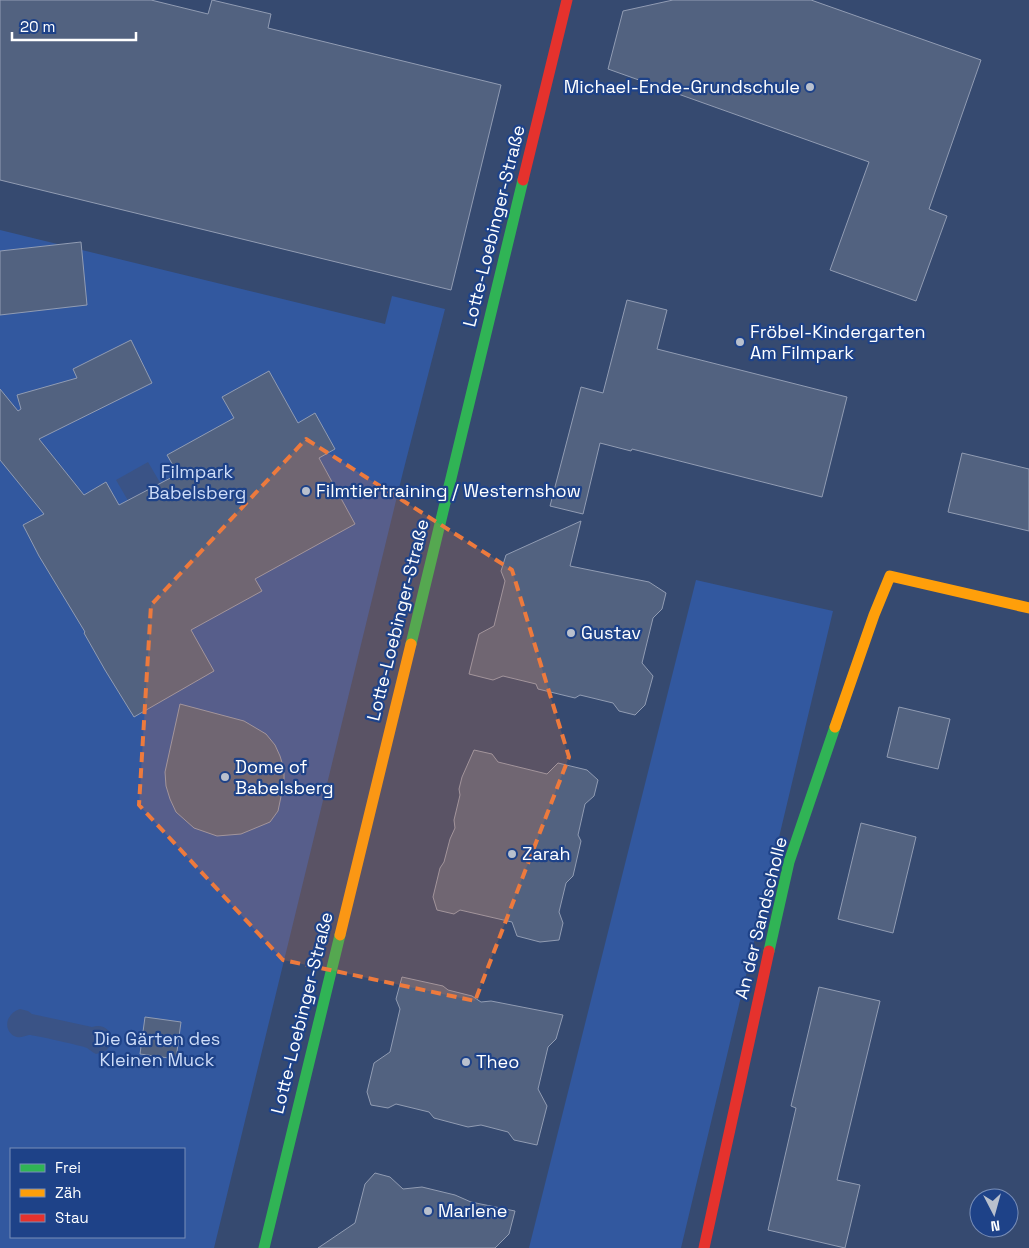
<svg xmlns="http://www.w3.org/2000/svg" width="1029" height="1248" font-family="'Space Grotesk',sans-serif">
<rect width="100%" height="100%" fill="#364a70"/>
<!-- green -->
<path fill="#32589f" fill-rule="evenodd" d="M 0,230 L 385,324 L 392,296 L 445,309 L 403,472 L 214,1248 L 0,1248 ZM 11,1149 L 184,1149 L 184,1237 L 11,1237 Z
M 696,580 L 833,611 L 681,1248 L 529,1248 Z"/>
<!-- water -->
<path fill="#3a5386" d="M 148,462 L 224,592 L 192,610 L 116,480 Z
M 20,1009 L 28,1011 L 32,1014 L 92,1027 C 109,1022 117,1039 106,1051 L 96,1054 C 92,1052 90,1050 87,1048 C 83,1046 34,1035 29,1035 C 23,1036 20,1039 14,1036 C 2,1028 7,1013 20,1009 Z"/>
<!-- building -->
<path fill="#526280" stroke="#919cb3" d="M 0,0 L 151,0 L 208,14 L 212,0 L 271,14 L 268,28 L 501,85 L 451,290 L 0,180 Z
M 673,0 L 811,0 L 981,60 L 929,209 L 947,216 L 916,301 L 830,270 L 869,162 L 608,69 L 623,11 Z
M 81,242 L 87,305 L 0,315 L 0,251 Z
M 627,300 L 667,310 L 657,349 L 847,397 L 822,497 L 632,449 L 631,451 L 600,443 L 583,514 L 550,506 L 581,387 L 603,393 Z
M 131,340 L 152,383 L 39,439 L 84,495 L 106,482 L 119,505 L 178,474 L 167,455 L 234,418 L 222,397 L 269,371 L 298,423 L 315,413 L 335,449 L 319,458 L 355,524 L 255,579 L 262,591 L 191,630 L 214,671 L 134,717 L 105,670 L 84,633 L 85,632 L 39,556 L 23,525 L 44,514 L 0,460 L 0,389 L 18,411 L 21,409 L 17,395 L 77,378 L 73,369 Z
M 962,453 L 1029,469 L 1029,531 L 948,512 Z
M 581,521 L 570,566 L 649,582 L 666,593 L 662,609 L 653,618 L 642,663 L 653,676 L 645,705 L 635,715 L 619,711 L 613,703 L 580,695 L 575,698 L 538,689 L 536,684 L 503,676 L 493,680 L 469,674 L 479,634 L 494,626 L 505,581 L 501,571 L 506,555 Z
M 180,704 L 244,721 L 266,734 L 275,745 L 280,756 L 284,769 L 284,782 L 278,811 L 270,822 L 241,834 L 217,836 L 194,828 L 176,812 L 170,799 L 166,786 L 165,772 Z
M 899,707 L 950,719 L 938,769 L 887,757 Z
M 474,750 L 492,754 L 498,762 L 547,774 L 558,763 L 587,770 L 598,780 L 594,796 L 585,804 L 578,835 L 581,841 L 573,876 L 566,883 L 559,912 L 563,923 L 559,940 L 540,942 L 517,936 L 512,922 L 460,910 L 454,914 L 437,910 L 433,897 L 440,868 L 444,862 L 450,839 L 455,828 L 454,820 L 460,795 L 459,789 L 462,777 Z
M 861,823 L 916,837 L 893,933 L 838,919 Z
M 402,977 L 443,986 L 448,990 L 472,996 L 481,1002 L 491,1001 L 563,1015 L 556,1039 L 548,1047 L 538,1089 L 547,1106 L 537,1145 L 514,1140 L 508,1132 L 481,1125 L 468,1127 L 434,1118 L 429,1112 L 396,1104 L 388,1108 L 371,1105 L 367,1092 L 374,1063 L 390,1052 L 400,1009 L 396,999 Z
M 819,987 L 880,1001 L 837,1180 L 860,1185 L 845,1248 L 768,1230 L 796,1108 L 791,1106 Z
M 145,1017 L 181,1022 L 176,1059 L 140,1054 Z
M 375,1173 L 390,1177 L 403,1189 L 422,1187 L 455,1195 L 471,1202 L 515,1211 L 509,1234 L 495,1248 L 318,1248 L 355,1223 L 365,1184 Z"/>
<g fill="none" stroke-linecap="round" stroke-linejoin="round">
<!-- fast -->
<path stroke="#30b455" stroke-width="11" d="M 411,644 L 523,180
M 769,951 L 789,862 L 835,727
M 264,1248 L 340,935"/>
<!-- slow -->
<path stroke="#ff9f0a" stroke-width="11" d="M 835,727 L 874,615 L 890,576 L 1029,608
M 340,935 L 411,644"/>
<!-- jam -->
<path stroke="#e5322d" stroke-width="11" d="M 523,180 L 567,0
M 704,1248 L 769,951"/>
</g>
<!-- marked area -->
<path fill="#ed7a3d" fill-opacity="0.2" stroke="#ed7a3d" stroke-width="4" stroke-dasharray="10 6" stroke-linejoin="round" d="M 306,439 L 512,570 L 569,757 L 475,1001 L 283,960 L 139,805 L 151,605 Z"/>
<!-- markers -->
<g fill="#b9c0cd" stroke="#1e4288" stroke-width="2">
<circle cx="810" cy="87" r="5"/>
<circle cx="740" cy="342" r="5"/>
<circle cx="306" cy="491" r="5"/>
<circle cx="571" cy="633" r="5"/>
<circle cx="225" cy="777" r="5"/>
<circle cx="512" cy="854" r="5"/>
<circle cx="466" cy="1062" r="5"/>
<circle cx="428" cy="1211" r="5"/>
</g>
<g text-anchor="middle" stroke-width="4.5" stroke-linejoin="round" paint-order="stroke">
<!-- poi labels -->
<g font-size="18" fill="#fff" stroke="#1e4288" text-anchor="start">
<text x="800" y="93" text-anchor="end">Michael-Ende-Grundschule</text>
<text x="750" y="338">Fröbel-Kindergarten<tspan x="750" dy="21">Am Filmpark</tspan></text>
<text x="316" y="497">Filmtiertraining / Westernshow</text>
<text x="581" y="639">Gustav</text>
<text x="235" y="773">Dome of<tspan x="235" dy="21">Babelsberg</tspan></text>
<text x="522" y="860">Zarah</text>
<text x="476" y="1068">Theo</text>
<text x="438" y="1217">Marlene</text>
</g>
<!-- street labels -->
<g font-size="18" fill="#fff" stroke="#1e4288">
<text transform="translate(494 226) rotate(-76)" y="6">Lotte-Loebinger-Straße</text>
<text transform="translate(398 620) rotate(-76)" y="6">Lotte-Loebinger-Straße</text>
<text transform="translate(761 918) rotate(-76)" y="6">An der Sandscholle</text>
<text transform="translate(302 1013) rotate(-76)" y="6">Lotte-Loebinger-Straße</text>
</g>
<!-- park labels -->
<g font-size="18" fill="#cddcf8" stroke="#1e4288">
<text x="197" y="478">Filmpark<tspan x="197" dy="21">Babelsberg</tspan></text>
<text x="157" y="1045">Die Gärten des<tspan x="157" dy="21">Kleinen Muck</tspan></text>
</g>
</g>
<!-- legend -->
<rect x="10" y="1148" width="175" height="90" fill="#1e4288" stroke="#788eb8"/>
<rect x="20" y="1164" width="25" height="8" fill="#30b455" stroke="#788eb8"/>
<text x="55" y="1173" font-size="15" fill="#ffffff">Frei</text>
<rect x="20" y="1189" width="25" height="8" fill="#ff9f0a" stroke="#788eb8"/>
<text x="55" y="1198" font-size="15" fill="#ffffff">Zäh</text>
<rect x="20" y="1214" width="25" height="8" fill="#e5322d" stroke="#788eb8"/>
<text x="55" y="1223" font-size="15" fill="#ffffff">Stau</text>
<!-- north arrow -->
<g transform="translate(994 1213) rotate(174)"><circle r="24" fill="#1e4288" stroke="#788eb8"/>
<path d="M0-4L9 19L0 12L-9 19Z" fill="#b9c0cd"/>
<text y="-8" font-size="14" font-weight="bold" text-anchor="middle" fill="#ffffff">N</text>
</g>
<!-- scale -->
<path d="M12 32v8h124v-8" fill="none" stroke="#ffffff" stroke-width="2.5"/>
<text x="20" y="32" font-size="15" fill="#ffffff" stroke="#1e4288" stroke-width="4" paint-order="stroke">20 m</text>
</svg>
